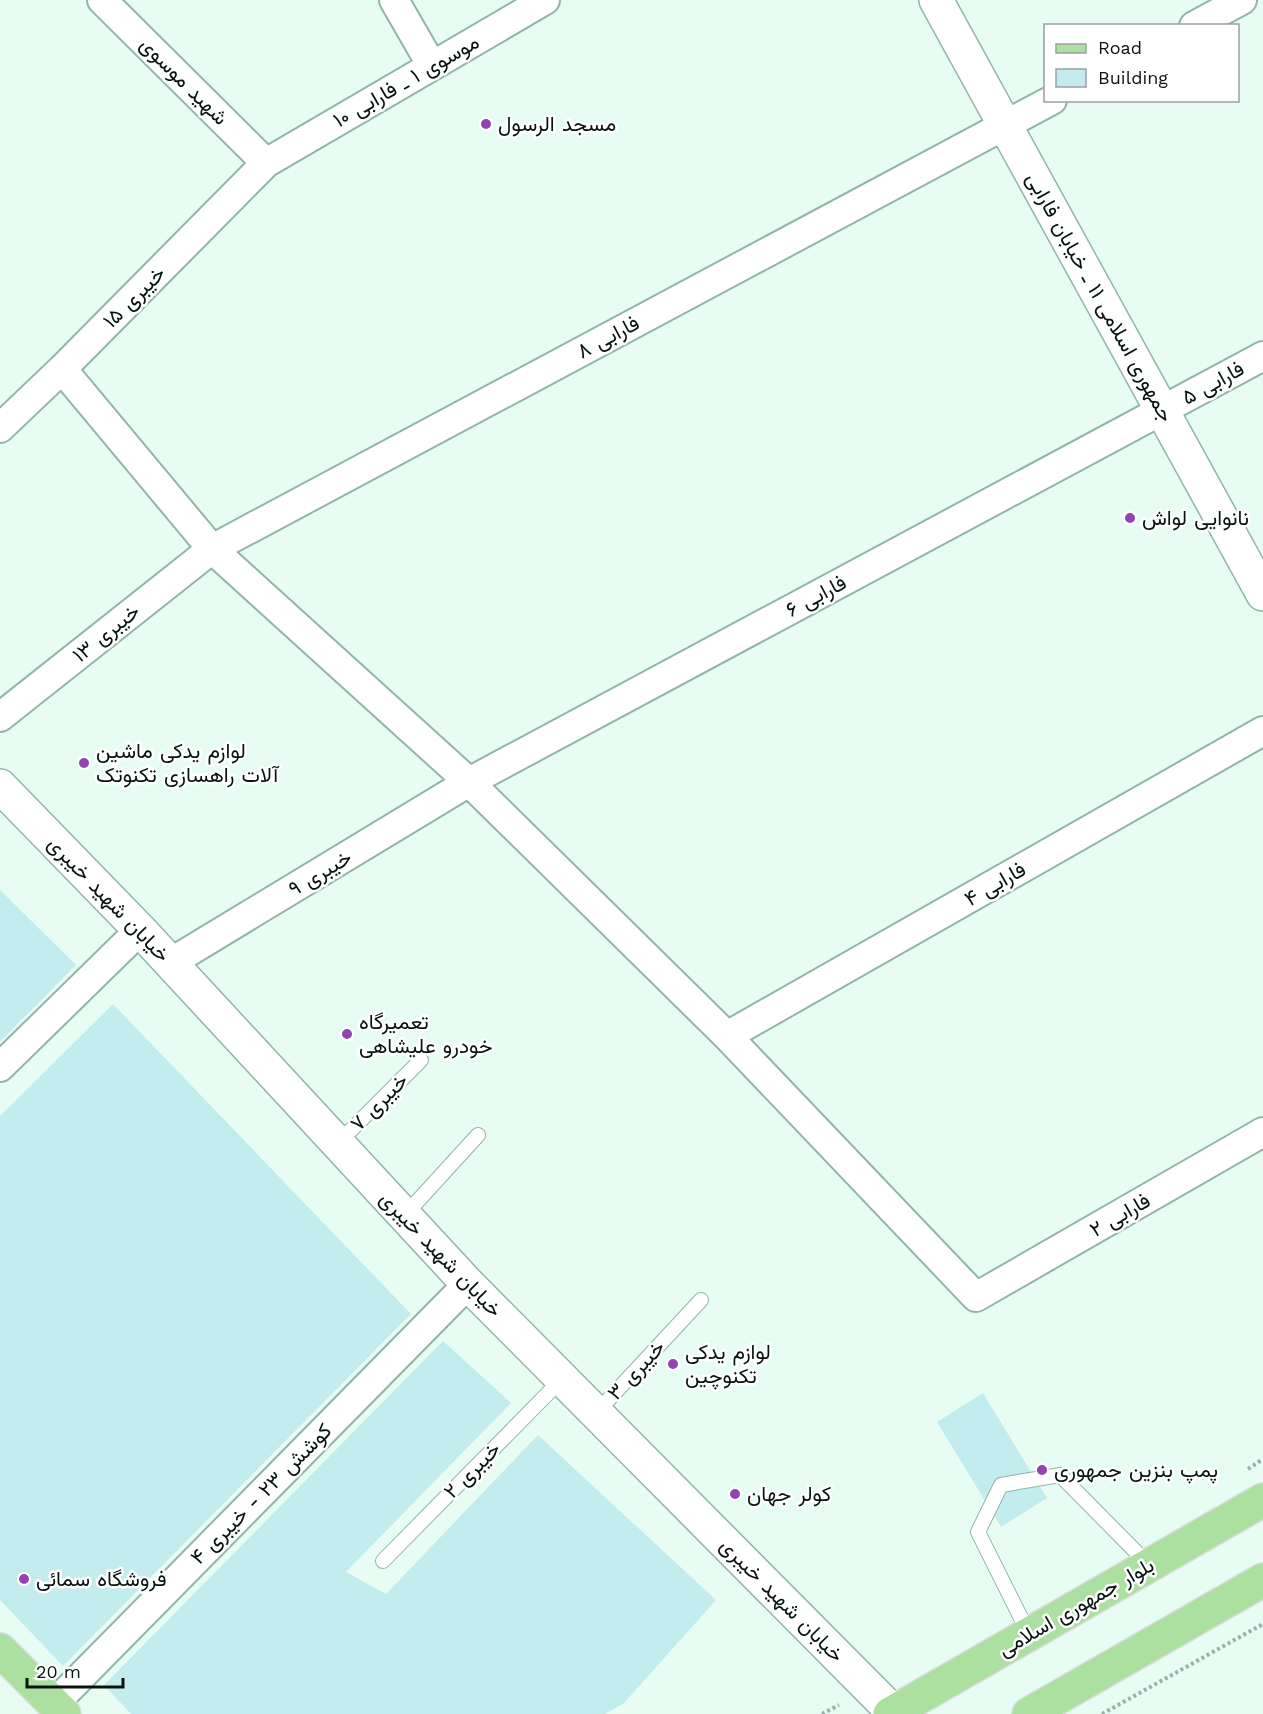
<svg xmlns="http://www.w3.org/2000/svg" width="1263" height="1714" font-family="'Work Sans',Vazirmatn,sans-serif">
<rect width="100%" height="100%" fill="#e7fdf4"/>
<!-- building -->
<path fill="#c3ecee" d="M 0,890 L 76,965 L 0,1042 Z
M 113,1004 L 411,1314 L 63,1666 L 0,1600 L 0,1116 Z
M 443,1341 L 511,1403 L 346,1572 L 386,1594 L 538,1435 L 716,1600 L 624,1703 L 605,1714 L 131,1714 L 104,1685 Z
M 983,1393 L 1047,1498 L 1001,1527 L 937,1422 Z"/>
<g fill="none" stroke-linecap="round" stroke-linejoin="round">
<defs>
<path id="lane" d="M 338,1143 L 421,1060
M 405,1215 L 478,1135
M 596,1413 L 701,1300
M 383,1561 L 562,1379
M 1029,1634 L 978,1532 L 1001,1485 L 1060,1475 L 1149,1565"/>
<path id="street" d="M 102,0 L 266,163
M 394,0 L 432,66
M 1194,26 L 1242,0
M 62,369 L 212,549 L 469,782 L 727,1036 L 976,1297 L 1263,1132
M 0,428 L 62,369 L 266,163 L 545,0
M 0,717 L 212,549 L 1052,100
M 170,963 L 469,782 L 1263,356
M 727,1036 L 1263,731
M 0,1067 L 140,930
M 54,1704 L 468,1284"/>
<path id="secondary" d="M 936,0 L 1263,594
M 0,786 L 140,930 L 468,1284 L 893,1712"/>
<path id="primary" d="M 0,1650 L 64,1714
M 890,1714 L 1263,1500
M 1029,1714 L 1263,1580"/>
</defs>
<!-- lane casing -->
<use href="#lane" stroke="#92b5a7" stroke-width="16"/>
<!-- street casing -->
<use href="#street" stroke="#92b5a7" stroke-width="32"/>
<!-- secondary casing -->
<use href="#secondary" stroke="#92b5a7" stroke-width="36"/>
<!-- primary casing -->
<use href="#primary" stroke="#dcdedd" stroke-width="36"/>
<!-- path -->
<path stroke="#9cafa8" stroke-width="4" stroke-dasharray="3 3" stroke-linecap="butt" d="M 1248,1469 L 1263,1459
M 822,1714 L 839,1705
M 1102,1714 L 1263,1624"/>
<!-- lane -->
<use href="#lane" stroke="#fff" stroke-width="14"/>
<!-- street -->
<use href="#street" stroke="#fff" stroke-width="28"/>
<!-- secondary -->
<use href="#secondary" stroke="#fff" stroke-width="33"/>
<!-- primary -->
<use href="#primary" stroke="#ace0a1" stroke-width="33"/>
</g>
<!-- markers -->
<g fill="#9343b2" stroke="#fff" stroke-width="2">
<circle cx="486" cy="124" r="6"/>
<circle cx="1130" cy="518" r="6"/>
<circle cx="84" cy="763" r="6"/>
<circle cx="347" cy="1034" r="6"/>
<circle cx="673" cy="1364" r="6"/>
<circle cx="1042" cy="1470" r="6"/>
<circle cx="735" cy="1494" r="6"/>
<circle cx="24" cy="1579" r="6"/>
</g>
<g text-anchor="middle" stroke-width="5" stroke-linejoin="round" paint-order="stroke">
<!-- street labels -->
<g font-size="21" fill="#06130f" stroke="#fff">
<text transform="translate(184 81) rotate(45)" y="7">شهید موسوی</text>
<text transform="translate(406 81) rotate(-30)" y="7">موسوی ۱ ـ فارابی ۱۰</text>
<text transform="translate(134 297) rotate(-45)" y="7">خیبری ۱۵</text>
<text transform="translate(1100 297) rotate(61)" y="7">جمهوری اسلامی ۱۱ ـ خیابان فارابی</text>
<text transform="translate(608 337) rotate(-28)" y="7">فارابی ۸</text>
<text transform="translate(1213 383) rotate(-29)" y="7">فارابی ۵</text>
<text transform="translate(816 596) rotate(-28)" y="7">فارابی ۶</text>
<text transform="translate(106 633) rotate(-39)" y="7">خیبری ۱۳</text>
<text transform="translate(320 873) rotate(-31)" y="7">خیبری ۹</text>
<text transform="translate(995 884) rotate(-30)" y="7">فارابی ۴</text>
<text transform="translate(109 899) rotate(46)" y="7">خیابان شهید خیبری</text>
<text transform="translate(379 1102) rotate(-45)" y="7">خیبری ۷</text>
<text transform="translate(1120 1215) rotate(-30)" y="7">فارابی ۲</text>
<text transform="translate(441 1254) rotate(46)" y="7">خیابان شهید خیبری</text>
<text transform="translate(636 1370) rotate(-47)" y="7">خیبری ۳</text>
<text transform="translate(472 1470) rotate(-45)" y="7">خیبری ۲</text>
<text transform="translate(261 1494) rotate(-45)" y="7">کوشش ۲۳ - خیبری ۴</text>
<text transform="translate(782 1600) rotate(45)" y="7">خیابان شهید خیبری</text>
<text transform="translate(1076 1607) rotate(-30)" y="7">بلوار جمهوری اسلامی</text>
</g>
<!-- poi labels -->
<g font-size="21" fill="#06130f" stroke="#fff" text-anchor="start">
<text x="498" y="131">مسجد الرسول</text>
<text x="1142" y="525">نانوایی لواش</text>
<text x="96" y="758">لوازم یدکی ماشین<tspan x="96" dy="24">آلات راهسازی تکنوتک</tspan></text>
<text x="359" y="1029">تعمیرگاه<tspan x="359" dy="24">خودرو علیشاهی</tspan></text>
<text x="685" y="1359">لوازم یدکی<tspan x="685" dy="24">تکنوچین</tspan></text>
<text x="1054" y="1477">پمپ بنزین جمهوری</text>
<text x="747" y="1501">کولر جهان</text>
<text x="36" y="1586">فروشگاه سمائی</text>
</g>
</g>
<!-- legend -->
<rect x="1044" y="24" width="195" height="78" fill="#ffffff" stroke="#9ba19f" stroke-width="1.5"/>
<rect x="1056" y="44" width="30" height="9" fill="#ace0a1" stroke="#9ba19f" stroke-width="1.5"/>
<text x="1098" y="54" font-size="18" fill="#06130f">Road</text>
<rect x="1056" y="69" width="30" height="18" fill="#c3ecee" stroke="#9ba19f" stroke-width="1.5"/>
<text x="1098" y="84" font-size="18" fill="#06130f">Building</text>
<!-- scale -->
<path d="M27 1678v9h96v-9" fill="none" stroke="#06130f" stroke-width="3"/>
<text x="36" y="1678" font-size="18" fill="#06130f" stroke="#ffffff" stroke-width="4.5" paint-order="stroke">20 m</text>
</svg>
